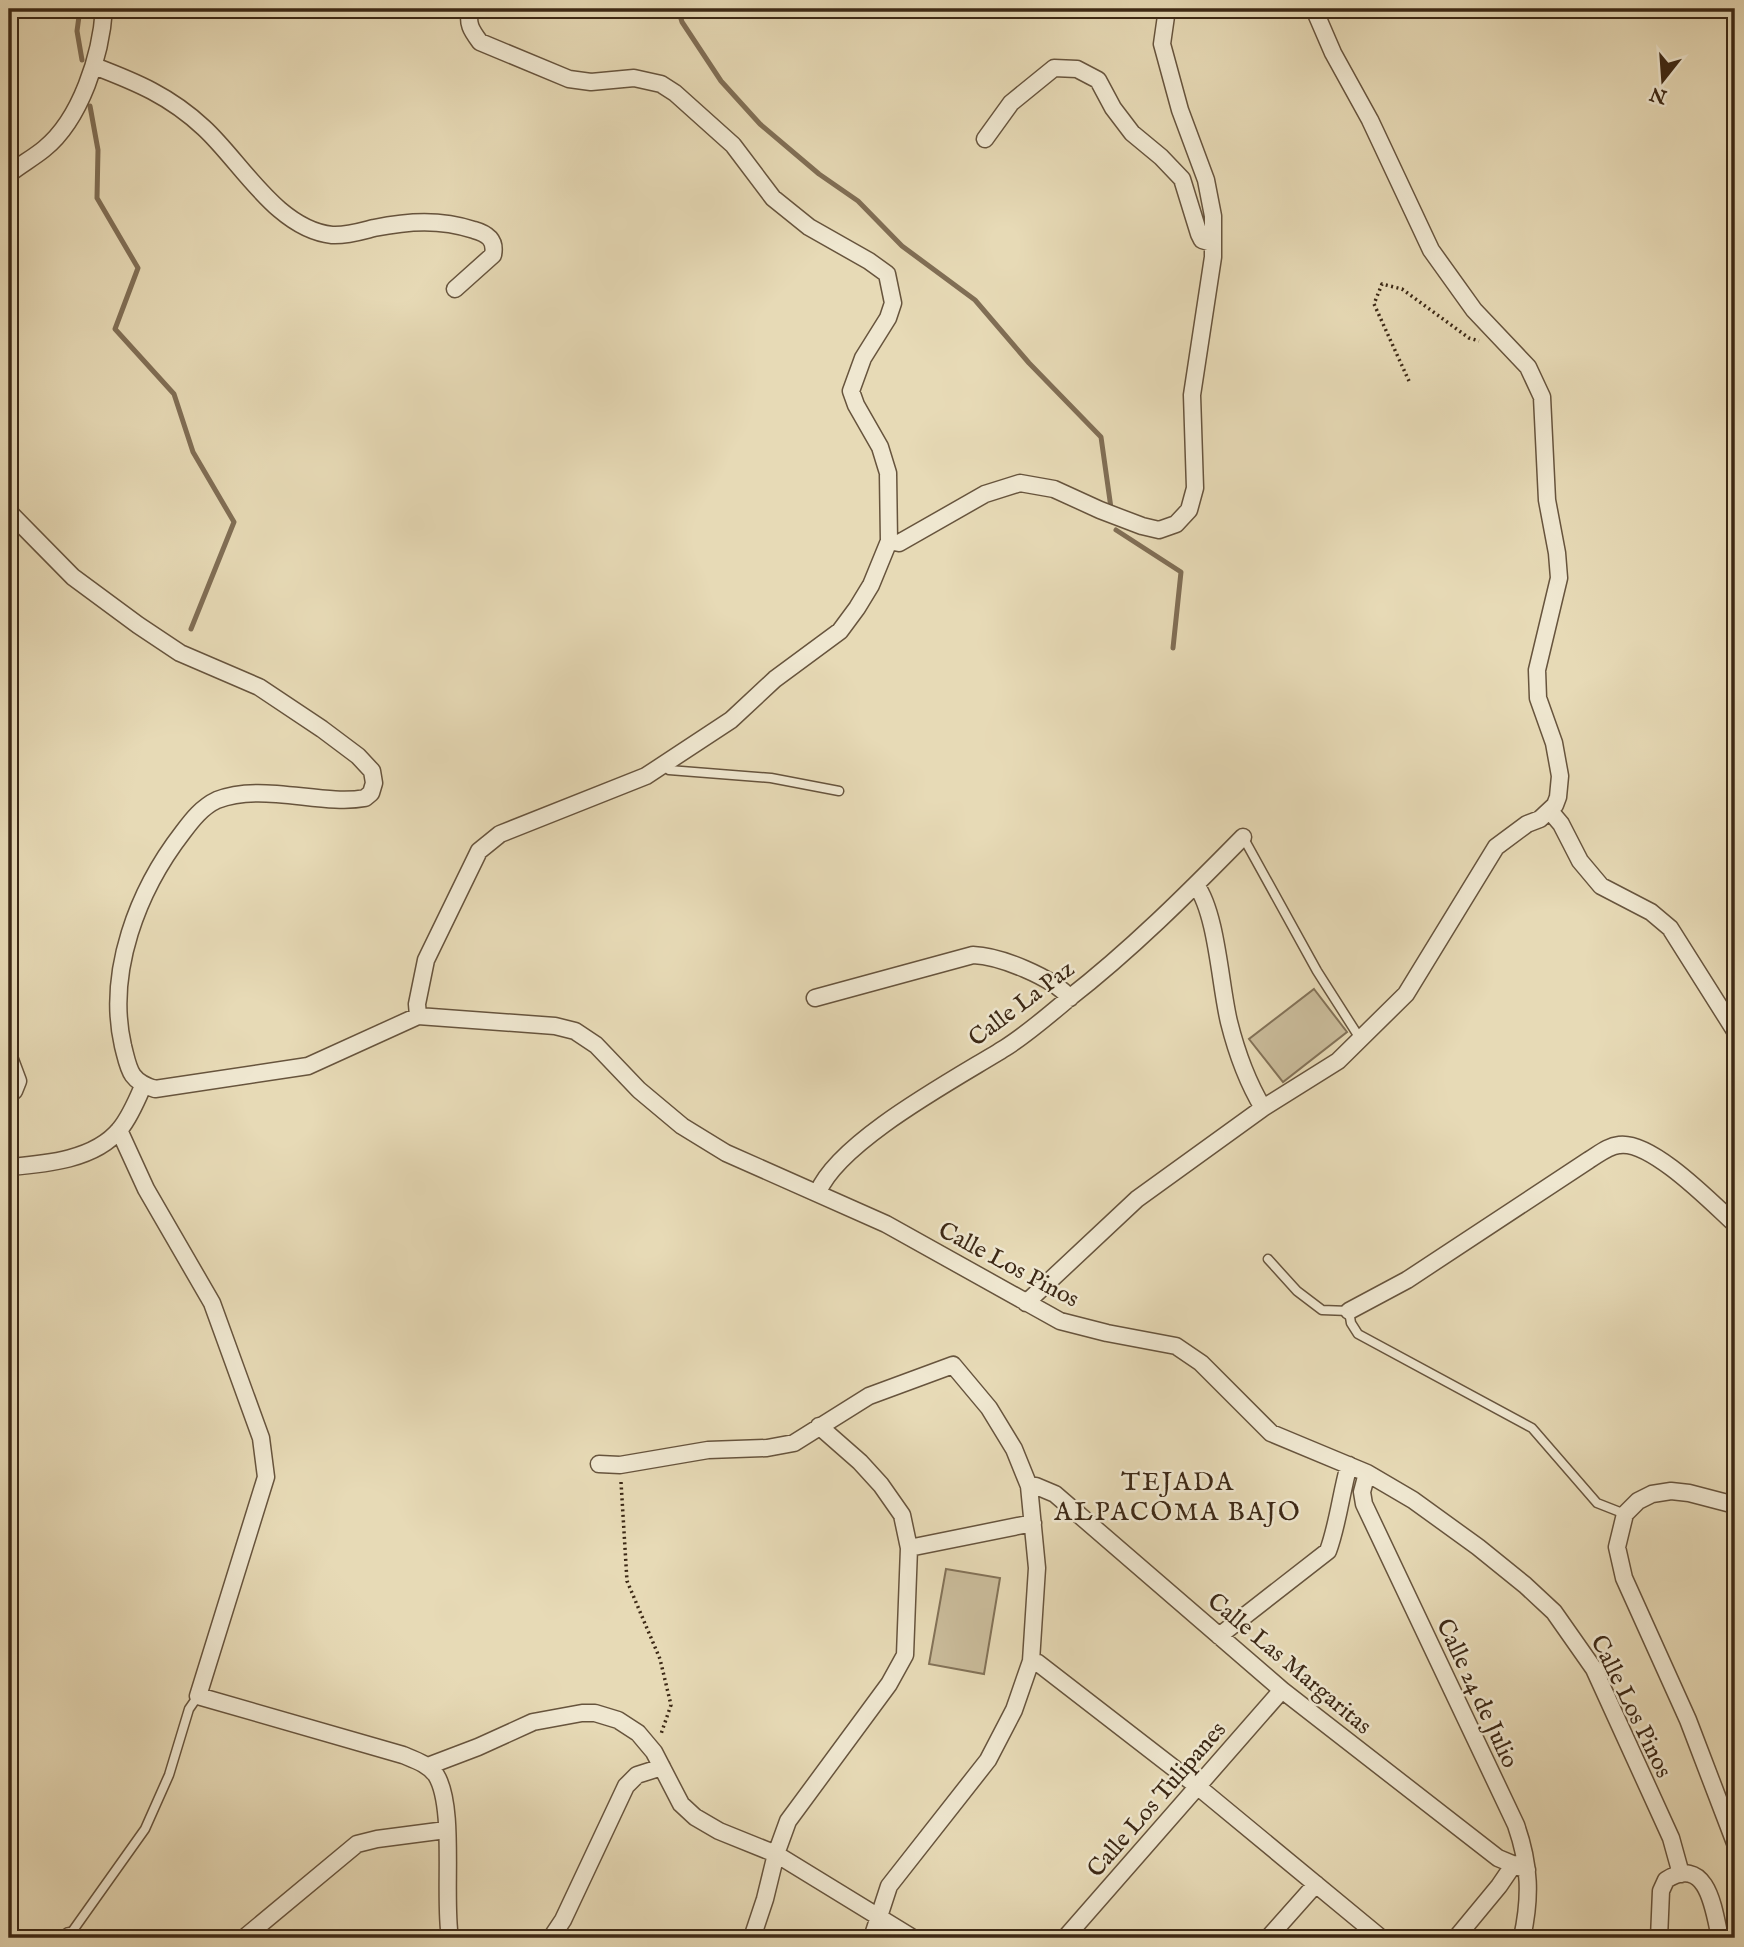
<svg xmlns="http://www.w3.org/2000/svg" width="1744" height="1947" font-family="'IM FELL English',serif">
<rect width="100%" height="100%" fill="#e7dab6"/>
<filter id="stains"><feTurbulence type="fractalNoise" baseFrequency=".00286" numOctaves="4"/><feColorMatrix values="0 0 0 0 .2 0 0 0 0 .09 0 0 0 0 .02 0 0 0 .5 -.17"/></filter>
<radialGradient id="worn" r=".72"><stop offset=".6" stop-color="#630" stop-opacity="0"/><stop offset="1" stop-color="#630" stop-opacity=".3"/></radialGradient>
<!-- green -->
<path fill="#cabc9b" stroke="#837258" stroke-width="2" d="M 1314,989 L 1347,1032 L 1283,1082 L 1249,1039 Z
M 946,1569 L 1000,1578 L 984,1674 L 929,1664 Z"/>
<g fill="none" stroke-linecap="round" stroke-linejoin="round">
<!-- stream -->
<path stroke="#806e55" stroke-width="5" d="M 80,9 L 77,31 L 82,60
M 678,9 L 682,22 L 721,81 L 760,124 L 819,174 L 858,201 L 902,246 L 975,300 L 1029,363 L 1101,437 L 1111,508
M 90,106 L 98,150 L 97,198 L 138,268 L 115,329 L 174,394 L 193,452 L 234,522 L 191,629
M 1116,530 L 1181,572 L 1173,648"/>
<defs>
<path id="lane" d="M 663,765 L 669,770 L 771,778 L 839,791
M 1243,837 L 1317,971 L 1361,1040
M 1268,1259 L 1297,1291 L 1322,1310 L 1349,1311 L 1351,1323 L 1358,1334 L 1532,1428 L 1597,1503 L 1625,1514
M 69,1936 L 145,1829 L 169,1775 L 189,1709 L 198,1696"/>
<path id="street" d="M 94,66 C 136,82 170,96 204,128 C 241,162 277,229 332,235 C 346,236 362,231 374,228 C 409,221 440,219 474,230 C 488,234 496,240 493,255 L 455,289
M 985,139 L 1011,103 L 1054,68 L 1077,69 L 1098,80 L 1113,108 L 1132,133 L 1161,157 L 1182,179 L 1199,234 L 1202,240 L 1212,243
M 9,174 C 20,165 33,158 44,149 C 81,119 101,55 104,9
M 9,512 L 73,577 L 138,625 L 180,653 L 259,687 L 322,729 L 358,756 L 372,771 L 374,783 L 371,793 L 365,798 C 322,806 261,782 217,800 C 202,807 192,820 183,832 C 138,890 106,972 123,1046 C 129,1069 129,1081 155,1089 L 308,1066 L 418,1016 L 555,1026 L 575,1031 L 596,1045 L 639,1090 L 682,1126 L 726,1153 L 886,1224 L 1060,1321 L 1107,1333 L 1176,1346 L 1201,1363 L 1271,1433 L 1367,1473 L 1413,1500 L 1478,1547 L 1525,1585 L 1554,1612 L 1594,1669 L 1671,1838 L 1681,1874
M 889,541 L 899,543 L 985,494 L 1020,483 L 1054,489 L 1100,510 L 1142,526 L 1159,530 L 1176,524 L 1189,510 L 1195,488 L 1192,395 L 1213,257 L 1213,216 L 1206,180 L 1180,110 L 1162,44 L 1167,9
M 1550,811 L 1561,824 L 1580,861 L 1601,886 L 1651,912 L 1670,928 L 1735,1031
M 1196,885 C 1217,914 1220,985 1229,1022 C 1236,1050 1248,1083 1263,1108
M 815,998 L 973,955 C 1000,956 1052,977 1070,998
M 418,1016 L 417,1004 L 426,960 L 479,851 L 500,834 L 646,776 L 731,720 L 775,679 L 840,631 L 857,608 L 871,585 L 889,541 L 888,473 L 880,447 L 856,405 L 851,391 L 863,358 L 888,318 L 893,303 L 887,274 L 869,261 L 809,227 L 773,198 L 733,145 L 675,93 L 661,84 L 634,78 L 591,82 L 569,79 L 480,42 C 471,30 467,24 470,9
M 9,1057 L 18,1081 L 14,1091 L 9,1094
M 119,1130 L 146,1189 L 212,1303 L 261,1438 L 266,1477 L 198,1696 L 403,1755 C 415,1760 428,1764 436,1775 C 456,1807 443,1897 450,1938
M 9,1167 C 45,1164 95,1160 120,1129 C 130,1117 137,1100 143,1086
M 818,1192 C 840,1140 957,1078 1005,1048 C 1027,1034 1048,1016 1068,999 C 1131,950 1187,894 1243,837
M 1026,1303 L 1137,1199 L 1263,1108 L 1338,1061 L 1406,994 L 1496,847 L 1527,824 L 1540,819 L 1555,805 L 1558,797 L 1560,776 L 1554,743 L 1538,698 L 1537,670 L 1559,578 L 1557,553 L 1547,500 L 1542,397 L 1528,367 L 1474,310 L 1431,250 L 1370,120 L 1333,53 L 1314,9
M 1349,1311 L 1407,1280 L 1589,1160 C 1599,1154 1608,1146 1619,1145 C 1651,1140 1711,1202 1735,1224
M 599,1464 L 620,1465 L 708,1450 L 767,1448 L 794,1443 L 869,1396 L 953,1365 L 989,1408 L 1014,1449 L 1029,1486 L 1037,1568 L 1031,1661 L 1014,1710 L 988,1760 L 889,1886 L 872,1938
M 1367,1473 L 1362,1492 L 1364,1504 L 1516,1825 C 1530,1865 1531,1897 1522,1938
M 1029,1486 L 1036,1486 L 1055,1494 L 1282,1690 L 1498,1858 L 1527,1870
M 1735,1505 L 1689,1493 L 1671,1491 L 1652,1494 L 1638,1501 L 1625,1514 L 1617,1547 L 1624,1578 L 1688,1720 L 1735,1843
M 909,1548 L 1033,1523
M 1219,1636 L 1328,1551 C 1338,1524 1341,1493 1349,1465
M 1031,1661 L 1038,1663 L 1197,1786 L 1381,1938
M 428,1766 L 478,1747 L 533,1722 L 582,1713 L 595,1713 L 618,1720 L 638,1733 L 654,1752 L 681,1804 L 695,1817 L 719,1831 L 776,1854 L 913,1938
M 69,1936 L 71,1938
M 244,1938 L 357,1844 L 377,1839 L 446,1830
M 551,1938 L 563,1920 L 626,1786 L 637,1775 L 662,1767
M 752,1938 L 765,1899 L 776,1854 L 788,1821 L 889,1684 L 905,1655 L 909,1548 L 902,1515 L 881,1485 L 860,1462 L 819,1426
M 1065,1938 L 1282,1690
M 1268,1938 L 1316,1884
M 1456,1938 L 1499,1886 L 1514,1864
M 1659,1938 L 1661,1891 L 1666,1880 C 1708,1854 1714,1911 1720,1938"/>
</defs>
<!-- lane casing -->
<use href="#lane" stroke="#67543d" stroke-width="11"/>
<!-- street casing -->
<use href="#street" stroke="#67543d" stroke-width="19"/>
<!-- path -->
<path stroke="#3c2815" stroke-width="3.5" stroke-dasharray="2 3.5" stroke-linecap="butt" d="M 1409,381 L 1374,304 L 1382,284 L 1402,289 L 1469,338 L 1479,341
M 621,1482 L 627,1581 L 660,1659 L 671,1705 L 661,1734"/>
<!-- lane -->
<use href="#lane" stroke="#efe7d0" stroke-width="8"/>
<!-- street -->
<use href="#street" stroke="#efe7d0" stroke-width="16"/>
</g>
<g text-anchor="middle" stroke-width="5" stroke-linejoin="round" paint-order="stroke">
<!-- street labels -->
<g font-size="24" fill="#3c2815" stroke="#efe7d0">
<text transform="translate(1021 1003) rotate(-37)" y="8">Calle La Paz</text>
<text transform="translate(1009 1264) rotate(28)" y="8">Calle Los Pinos</text>
<text transform="translate(1290 1663) rotate(40)" y="8">Calle Las Margaritas</text>
<text transform="translate(1478 1693) rotate(65)" y="8">Calle 24 de Julio</text>
<text transform="translate(1632 1706) rotate(64)" y="8">Calle Los Pinos</text>
<text transform="translate(1156 1799) rotate(-49)" y="8">Calle Los Tulipanes</text>
</g>
<!-- neighbourhood labels -->
<g font-size="26" letter-spacing="2" fill="#3c2815" stroke="#efe7d0">
<text x="1178" y="1490">TEJADA<tspan x="1178" dy="30">ALPACOMA BAJO</tspan></text>
</g>
</g>
<!-- margin -->
<rect width="1744" height="1947" fill="none" stroke="#e7dab6" stroke-width="35"/>
<rect x="10" y="10" width="1723" height="1926" fill="none" stroke="#3c2815" stroke-width="3.5"/>
<rect x="18" y="18" width="1709" height="1912" fill="none" stroke="#3c2815" stroke-width="2"/>
<!-- north arrow -->
<g transform="translate(1663 80) rotate(197)" stroke="#efe7d0" stroke-width="5" paint-order="stroke">
<path d="M0-5L12 26L0 18L-12 26Z" fill="#3c2815"/>
<text y="-10" font-size="19" font-weight="bold" text-anchor="middle" fill="#3c2815">N</text>
</g>
<rect width="100%" height="100%" filter="url(#stains)"/>
<rect width="100%" height="100%" fill="url(#worn)"/>
</svg>
